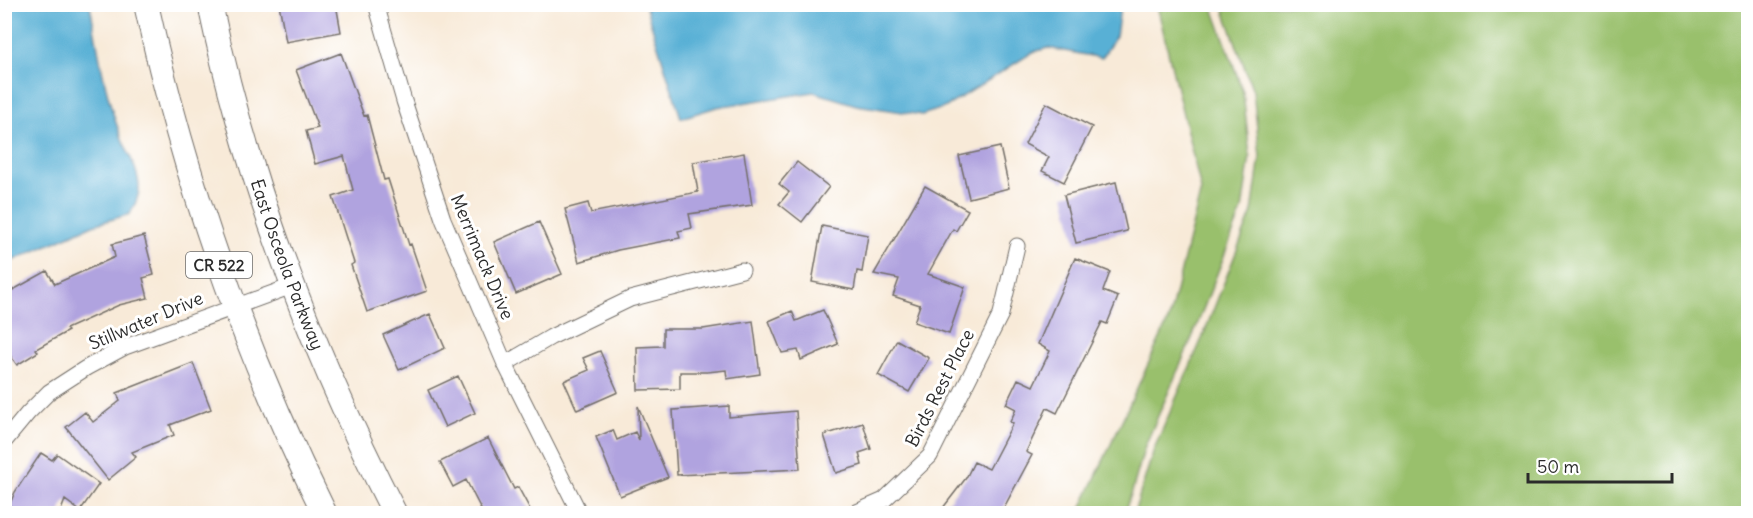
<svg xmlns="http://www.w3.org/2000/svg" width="1753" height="518" font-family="Delius,sans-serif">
<rect width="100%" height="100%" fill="#fff"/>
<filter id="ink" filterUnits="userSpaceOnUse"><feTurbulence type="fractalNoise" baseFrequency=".0167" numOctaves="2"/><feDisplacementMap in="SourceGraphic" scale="12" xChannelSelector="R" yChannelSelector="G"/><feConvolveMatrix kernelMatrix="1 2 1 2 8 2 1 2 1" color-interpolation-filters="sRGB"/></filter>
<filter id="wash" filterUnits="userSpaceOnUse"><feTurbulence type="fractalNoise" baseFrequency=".008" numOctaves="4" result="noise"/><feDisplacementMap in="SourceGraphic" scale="24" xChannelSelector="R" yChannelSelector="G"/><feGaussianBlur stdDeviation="1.35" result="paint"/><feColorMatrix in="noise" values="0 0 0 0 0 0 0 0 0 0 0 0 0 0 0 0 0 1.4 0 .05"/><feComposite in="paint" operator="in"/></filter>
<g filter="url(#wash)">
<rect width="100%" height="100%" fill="#f8ead8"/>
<!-- green -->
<path fill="#99c06c" stroke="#62764c" stroke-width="1.5" d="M 1157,5 L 1212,5 L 1243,92 L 1250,156 L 1242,210 L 1192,338 L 1145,446 L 1132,492 L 1124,513 L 1079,513 L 1169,319 L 1201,190 Z
M 1222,5 L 1748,5 L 1748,513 L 1134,513 L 1154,449 L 1201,341 L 1252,212 L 1260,157 L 1253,91 Z"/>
<!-- water -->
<path fill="#58b0d5" stroke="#426e80" stroke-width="1.5" d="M 5,4 L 90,5 C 98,47 104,91 119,131 C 125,149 139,169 139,188 C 139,196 134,207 130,214 L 93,225 L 5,264 Z
M 1119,5 L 1120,9 L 1116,36 L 1102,58 L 1048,48 L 1033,52 L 946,107 L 922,115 L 856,105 L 814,92 L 717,107 L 681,118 L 645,5 Z"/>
<g id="blocks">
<!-- building -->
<path fill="#b0a3df" d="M 279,4 L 336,4 L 341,32 L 286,42 Z
M 341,53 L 364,116 L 367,115 L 384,180 L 388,179 L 409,245 L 411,244 L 427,291 L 367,312 L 351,265 L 354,263 L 333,197 L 353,190 L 344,156 L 315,164 L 306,131 L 318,128 L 296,70 Z
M 1046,103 L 1092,127 L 1064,182 L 1042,171 L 1049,157 L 1025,144 Z
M 1000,147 L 1009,188 L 969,198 L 959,156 Z
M 744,153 L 752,205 L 689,214 L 692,228 L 678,231 L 680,238 L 618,250 L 579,262 L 565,209 L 588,203 L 591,213 L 698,192 L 693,162 Z
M 797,162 L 829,187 L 802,222 L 779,204 L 789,192 L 779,184 Z
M 1116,182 L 1127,231 L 1076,243 L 1064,195 Z
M 925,186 L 968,210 L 956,231 L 953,229 L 928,274 L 965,287 L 949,334 L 914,322 L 920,305 L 893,296 L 899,279 L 874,274 Z
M 539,222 L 562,274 L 516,294 L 494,242 Z
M 822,226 L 868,235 L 862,272 L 857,271 L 854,290 L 812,282 Z
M 144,236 L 154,275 L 143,278 L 148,298 L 119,305 L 66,329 L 68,331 L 36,349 L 38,352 L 17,365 L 4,347 L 4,295 L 47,271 L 55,284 L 115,257 L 112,244 Z
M 1075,258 L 1110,272 L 1103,291 L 1118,297 L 1107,324 L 1102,322 L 1057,413 L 1047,408 L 1026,452 L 1032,455 L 1001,513 L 939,513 L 966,478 L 974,462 L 989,469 L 1013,423 L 1010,422 L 1016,409 L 1006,404 L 1018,379 L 1033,386 L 1050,351 L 1038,344 Z
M 823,310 L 838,344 L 801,360 L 798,350 L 782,353 L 769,321 L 792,311 L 796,321 Z
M 430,314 L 445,348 L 399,370 L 383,335 Z
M 753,321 L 760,374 L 727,379 L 726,370 L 707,372 L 680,372 L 680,389 L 638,390 L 637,347 L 663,346 L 663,329 L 703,329 Z
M 897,340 L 929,358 L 909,392 L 878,375 Z
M 600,351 L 618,392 L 577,410 L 564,381 L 589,370 L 583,358 Z
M 193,363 L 211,409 L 170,425 L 174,435 L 132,452 L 136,457 L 108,480 L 66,427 L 85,412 L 93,422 L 120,401 L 117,393 Z
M 458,376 L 475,413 L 445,427 L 428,390 Z
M 638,406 L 668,477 L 620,496 L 596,437 L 613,430 L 617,440 L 635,432 L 639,440 Z
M 729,406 L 729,417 L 796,411 L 800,469 L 677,475 L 673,410 Z
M 863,423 L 871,449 L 859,453 L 862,465 L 836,473 L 824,435 Z
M 488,438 L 514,489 L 518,487 L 532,513 L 483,513 L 466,480 L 453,487 L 440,462 Z
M 41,453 L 52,460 L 57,454 L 99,484 L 80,511 L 65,500 L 60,513 L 6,513 L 15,492 Z"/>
</g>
</g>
<g filter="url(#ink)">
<use href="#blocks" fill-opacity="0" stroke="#736e68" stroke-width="1.5"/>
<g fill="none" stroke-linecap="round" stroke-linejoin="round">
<defs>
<path id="minor" d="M 376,4 L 404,101 L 443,219 L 505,364 L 580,514
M 505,364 L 551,337 L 630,299 L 742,270
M 4,442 L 28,413 L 49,392 L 86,368 L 125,347 L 292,286
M 852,514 L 884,500 L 930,456 L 1001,314 L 1017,246"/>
<g id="primary">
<path d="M 146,4 C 185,182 244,351 325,514"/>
<path id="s1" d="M 210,4 C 247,182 312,352 395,514"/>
</g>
</defs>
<!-- minor casing -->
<use href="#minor" stroke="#736e68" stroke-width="17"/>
<!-- primary casing -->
<use href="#primary" stroke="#736e68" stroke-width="26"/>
<!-- minor -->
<use href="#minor" stroke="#fff" stroke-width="15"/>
<!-- primary -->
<use href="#primary" stroke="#fff" stroke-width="24"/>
</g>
</g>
<g text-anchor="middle" stroke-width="6" stroke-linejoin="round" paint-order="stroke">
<!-- shield labels -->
<rect fill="#fff" stroke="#6b6b6b" stroke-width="1.5" x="186" y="252" width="66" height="26" rx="4.5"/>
<g font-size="16" font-weight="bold" fill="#2b2b2b">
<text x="219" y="271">CR 522</text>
</g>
<!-- street labels -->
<g font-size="18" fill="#2b2b2b" stroke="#fff">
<text transform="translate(482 257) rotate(67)" y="6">Merrimack Drive</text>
<text dy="6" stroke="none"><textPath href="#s1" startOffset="272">East Osceola Parkway</textPath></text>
<text transform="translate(146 321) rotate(-23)" y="6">Stillwater Drive</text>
<text transform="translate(940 388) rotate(-63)" y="6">Birds Rest Place</text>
</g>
</g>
<!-- margin -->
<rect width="1753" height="518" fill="none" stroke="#fff" stroke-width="24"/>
<!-- scale -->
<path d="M1528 473v9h144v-9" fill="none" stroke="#2b2b2b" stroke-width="3"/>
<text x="1537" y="473" font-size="18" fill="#2b2b2b" stroke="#ffffff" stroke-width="4.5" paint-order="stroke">50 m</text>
</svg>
